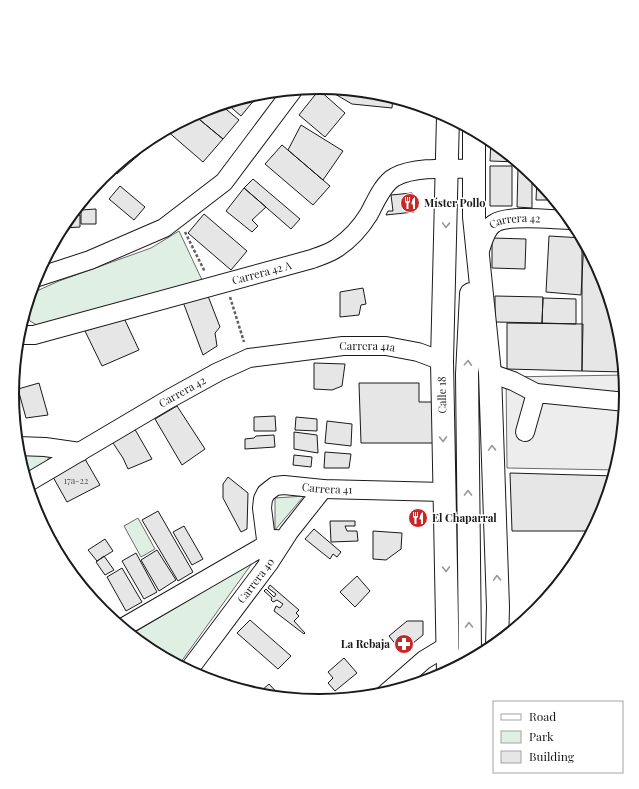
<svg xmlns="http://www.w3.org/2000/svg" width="639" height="789" font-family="'Playfair Display',serif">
<rect width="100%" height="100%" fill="#fff"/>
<!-- green -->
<path fill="#e0efe3" stroke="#6a6a6a" d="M 179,231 L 202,280 L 40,327 L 30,321 L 26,308 L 30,294 L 59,281 L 151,248 Z
M 52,453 L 43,466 L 25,477 L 18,454 Z
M 304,496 L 275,530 L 275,498 Z
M 138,518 L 155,549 L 141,557 L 124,526 Z
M 253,562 L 178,666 L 148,650 L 130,635 Z"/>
<!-- parking -->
<path fill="#ededed" stroke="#6a6a6a" d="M 625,375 L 627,395 L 621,455 L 617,470 L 507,468 L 506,377 Z"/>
<!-- building -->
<path fill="#e6e6e6" stroke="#1a1a1a" d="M 323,87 L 380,93 L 393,97 L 392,108 L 352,104 Z
M 319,90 L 345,113 L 325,137 L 299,115 Z
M 260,93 L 241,116 L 226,103 Z
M 221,105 L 239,120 L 223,139 L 194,115 L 202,110 Z
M 194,115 L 223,139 L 203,162 L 166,130 Z
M 301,125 L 343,151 L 323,180 L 288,150 Z
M 491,139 L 518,162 L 490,161 Z
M 282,145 L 330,186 L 313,205 L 265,164 Z
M 137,148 L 141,153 L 117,174 L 113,168 Z
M 490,166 L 512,166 L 512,206 L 490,206 Z
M 518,167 L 525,168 L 532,173 L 532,208 L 517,207 Z
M 108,172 L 112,177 L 96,185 L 102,177 Z
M 537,177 L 554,198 L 554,200 L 536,200 Z
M 253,179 L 300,219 L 291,229 L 244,188 Z
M 120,186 L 145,207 L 134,220 L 109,199 Z
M 244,188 L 266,207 L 252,220 L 258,226 L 252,232 L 226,211 Z
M 412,193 L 414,212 L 386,215 L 388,211 L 393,211 L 391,195 Z
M 96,209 L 96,224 L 81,224 L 81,210 Z
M 204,214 L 247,251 L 231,270 L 188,233 Z
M 71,215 L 80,215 L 80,227 L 64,228 L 64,223 Z
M 549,236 L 583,238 L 584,240 L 581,295 L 546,292 Z
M 492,238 L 526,239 L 525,269 L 492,268 Z
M 582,238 L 604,277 L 621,335 L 625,372 L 582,371 Z
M 363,288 L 366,304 L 361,305 L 359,315 L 340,317 L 340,292 Z
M 208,296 L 220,327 L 215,333 L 217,346 L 203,355 L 183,302 Z
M 495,296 L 543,297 L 542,323 L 495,322 Z
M 543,298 L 576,299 L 576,324 L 542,323 Z
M 124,318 L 139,350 L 102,366 L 85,331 Z
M 507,323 L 583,324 L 582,371 L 507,369 Z
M 314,363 L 345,364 L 342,386 L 332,390 L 314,389 Z
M 39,383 L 48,415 L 26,418 L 18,389 Z
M 359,383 L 419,383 L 419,402 L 438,402 L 439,443 L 361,443 Z
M 177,406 L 205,449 L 182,465 L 155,419 Z
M 275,416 L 276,431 L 254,431 L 254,417 Z
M 296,417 L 317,419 L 317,431 L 295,430 Z
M 327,421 L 352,424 L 351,446 L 325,443 Z
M 133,426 L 152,459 L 128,469 L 123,458 L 111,440 Z
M 294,432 L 317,435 L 318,453 L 294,449 Z
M 274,435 L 275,447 L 245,449 L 245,439 L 254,438 L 256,436 Z
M 325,452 L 351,454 L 349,468 L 324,468 Z
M 294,455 L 312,457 L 311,467 L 293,465 Z
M 85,459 L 100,485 L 67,502 L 53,477 Z
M 510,473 L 615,476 L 604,512 L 594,531 L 512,531 Z
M 228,477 L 248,493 L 247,529 L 241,532 L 223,498 L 223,484 Z
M 158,511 L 193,572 L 178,581 L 142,520 Z
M 330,521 L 355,521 L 355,526 L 345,526 L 347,531 L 357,531 L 358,541 L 331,542 Z
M 184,526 L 203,559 L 192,565 L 173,532 Z
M 314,529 L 341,552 L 337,557 L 333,554 L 330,559 L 305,539 Z
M 373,531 L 402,533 L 401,549 L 386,560 L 373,559 Z
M 105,539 L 113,551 L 97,561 L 88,550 Z
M 157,550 L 176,580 L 159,591 L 141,560 Z
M 136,553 L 157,592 L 144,599 L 122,561 Z
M 104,556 L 114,570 L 105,575 L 96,562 Z
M 122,568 L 142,602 L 126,611 L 107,577 Z
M 357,576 L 370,591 L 355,607 L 340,592 Z
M 270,585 L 299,610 L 296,613 L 299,616 L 294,621 L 305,633 L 304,634 L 274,611 L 276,606 L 280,608 L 283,604 L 277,600 L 273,602 L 271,600 L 272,598 L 264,591 L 266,589 L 274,597 L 276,594 L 268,588 Z
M 250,620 L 291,656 L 278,669 L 237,633 Z
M 407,621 L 423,621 L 423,635 L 402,652 L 389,636 Z
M 344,658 L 357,673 L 335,691 L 328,683 L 333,678 L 328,672 Z
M 229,679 L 243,691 L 226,686 L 224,684 Z
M 269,684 L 282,698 L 263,696 L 260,692 Z"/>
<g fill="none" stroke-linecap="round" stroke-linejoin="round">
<defs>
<g id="minor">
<path id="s1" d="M 478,256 C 482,246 485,228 495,223 C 510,214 554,220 572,220"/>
<path d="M 35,278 L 90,260 L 164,228 L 224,182 L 293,90"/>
<path id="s2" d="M 18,335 L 34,335 L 312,259 C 320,256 330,253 337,248 C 349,240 361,227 369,214 C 375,203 383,183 395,177 C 415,166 451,169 474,169"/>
<path d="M 490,373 L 513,381 L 536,393"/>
<path d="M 525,432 L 536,393 L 626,402"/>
<path d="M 17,446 L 45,447 L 80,452"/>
<path id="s3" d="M 27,483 L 169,399 L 218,372 L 249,358 L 343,346 L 386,346 L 418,352 L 442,361"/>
<path id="s4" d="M 269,563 L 262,508 L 263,499 L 266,493 L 275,486 L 284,485 L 323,489 L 444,492"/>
<path d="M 122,628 L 276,539"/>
<path id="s5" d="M 188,671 L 269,563 L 289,532 L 323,489"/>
<path d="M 384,695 L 424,660 L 447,646"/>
</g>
<path id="major" d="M 474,130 L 474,217 L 490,373 L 498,607 L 497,645
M 468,662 L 470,649 L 467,374 L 471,294
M 448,673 L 442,361 L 448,116"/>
</defs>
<!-- minor casing -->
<use href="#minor" stroke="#1a1a1a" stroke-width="20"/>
<!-- major casing -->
<use href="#major" stroke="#1a1a1a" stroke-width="24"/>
<!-- path -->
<path stroke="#5f5f5f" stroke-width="2.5" stroke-dasharray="3 2" stroke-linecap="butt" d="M 185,232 L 205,272
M 230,297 L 244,342"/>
<!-- minor -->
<use href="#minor" stroke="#fff" stroke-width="18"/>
<!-- major -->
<use href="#major" stroke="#fff" stroke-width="22"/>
</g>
<!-- one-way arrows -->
<defs><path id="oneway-chevron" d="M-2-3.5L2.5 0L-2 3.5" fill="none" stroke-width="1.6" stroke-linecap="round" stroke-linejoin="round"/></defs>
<g stroke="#989898">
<use href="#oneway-chevron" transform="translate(446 225) rotate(92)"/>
<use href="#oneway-chevron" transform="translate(468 363) rotate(-87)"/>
<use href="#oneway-chevron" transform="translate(443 439) rotate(89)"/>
<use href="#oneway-chevron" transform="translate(492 448) rotate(-92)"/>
<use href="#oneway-chevron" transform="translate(468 493) rotate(-90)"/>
<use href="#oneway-chevron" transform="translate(446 569) rotate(89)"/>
<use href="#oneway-chevron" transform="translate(497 578) rotate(-92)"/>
<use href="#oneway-chevron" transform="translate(469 625) rotate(-91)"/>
</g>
<!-- icons -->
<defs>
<symbol id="restaurant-disc" viewBox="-11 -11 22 22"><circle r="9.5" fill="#c62828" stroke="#fff"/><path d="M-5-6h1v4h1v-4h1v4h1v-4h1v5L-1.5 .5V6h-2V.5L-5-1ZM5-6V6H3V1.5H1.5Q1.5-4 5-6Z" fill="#fff"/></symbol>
<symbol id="pharmacy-disc" viewBox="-11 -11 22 22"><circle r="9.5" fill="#c62828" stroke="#fff"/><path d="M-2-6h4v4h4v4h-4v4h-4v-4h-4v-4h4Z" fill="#fff"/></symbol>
</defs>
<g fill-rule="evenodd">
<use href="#restaurant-disc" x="399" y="192" width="22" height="22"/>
<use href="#restaurant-disc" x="407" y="507" width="22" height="22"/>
<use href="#pharmacy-disc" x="393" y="633" width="22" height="22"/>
</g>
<g text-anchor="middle" stroke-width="3" stroke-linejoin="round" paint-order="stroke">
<!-- number labels -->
<g font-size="9" fill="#4d4d4d">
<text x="76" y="484">17a-22</text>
</g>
<!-- poi labels -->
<g font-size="11" font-weight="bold" fill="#1a1a1a" stroke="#fff" text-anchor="start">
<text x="424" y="207">Míster Pollo</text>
<text x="432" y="522">El Chaparral</text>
<text x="390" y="648" text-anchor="end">La Rebaja</text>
</g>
<!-- street labels -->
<g font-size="11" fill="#1a1a1a" stroke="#fff">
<text dy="4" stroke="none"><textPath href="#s1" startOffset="58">Carrera 42</textPath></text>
<text dy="4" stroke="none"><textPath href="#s2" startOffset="252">Carrera 42 A</textPath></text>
<text dy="4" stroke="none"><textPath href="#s3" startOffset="374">Carrera 41a</textPath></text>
<text dy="4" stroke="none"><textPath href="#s3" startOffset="180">Carrera 42</textPath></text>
<text transform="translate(442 395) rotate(-91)" y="4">Calle 18</text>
<text dy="4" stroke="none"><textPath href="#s4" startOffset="135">Carrera 41</textPath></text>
<text dy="4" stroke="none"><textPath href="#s5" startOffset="113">Carrera 40</textPath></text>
</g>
</g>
<!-- crop -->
<path d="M0 0H639V789H0ZM19 394a300 300 0 1 1 600 0a300 300 0 1 1-600 0Z" fill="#fff" fill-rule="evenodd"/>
<path fill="none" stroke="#1a1a1a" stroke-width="2" d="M19 394a300 300 0 1 1 600 0a300 300 0 1 1-600 0Z"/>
<!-- legend -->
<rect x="493" y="701" width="130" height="72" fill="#ffffff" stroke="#a3a3a3"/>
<rect x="501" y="714" width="20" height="6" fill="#ffffff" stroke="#a3a3a3"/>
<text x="529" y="721" font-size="12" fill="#1a1a1a">Road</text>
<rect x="501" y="731" width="20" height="12" fill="#e0efe3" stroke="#a3a3a3"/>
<text x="529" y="741" font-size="12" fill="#1a1a1a">Park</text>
<rect x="501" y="751" width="20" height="12" fill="#e6e6e6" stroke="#a3a3a3"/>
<text x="529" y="761" font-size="12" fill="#1a1a1a">Building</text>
</svg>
